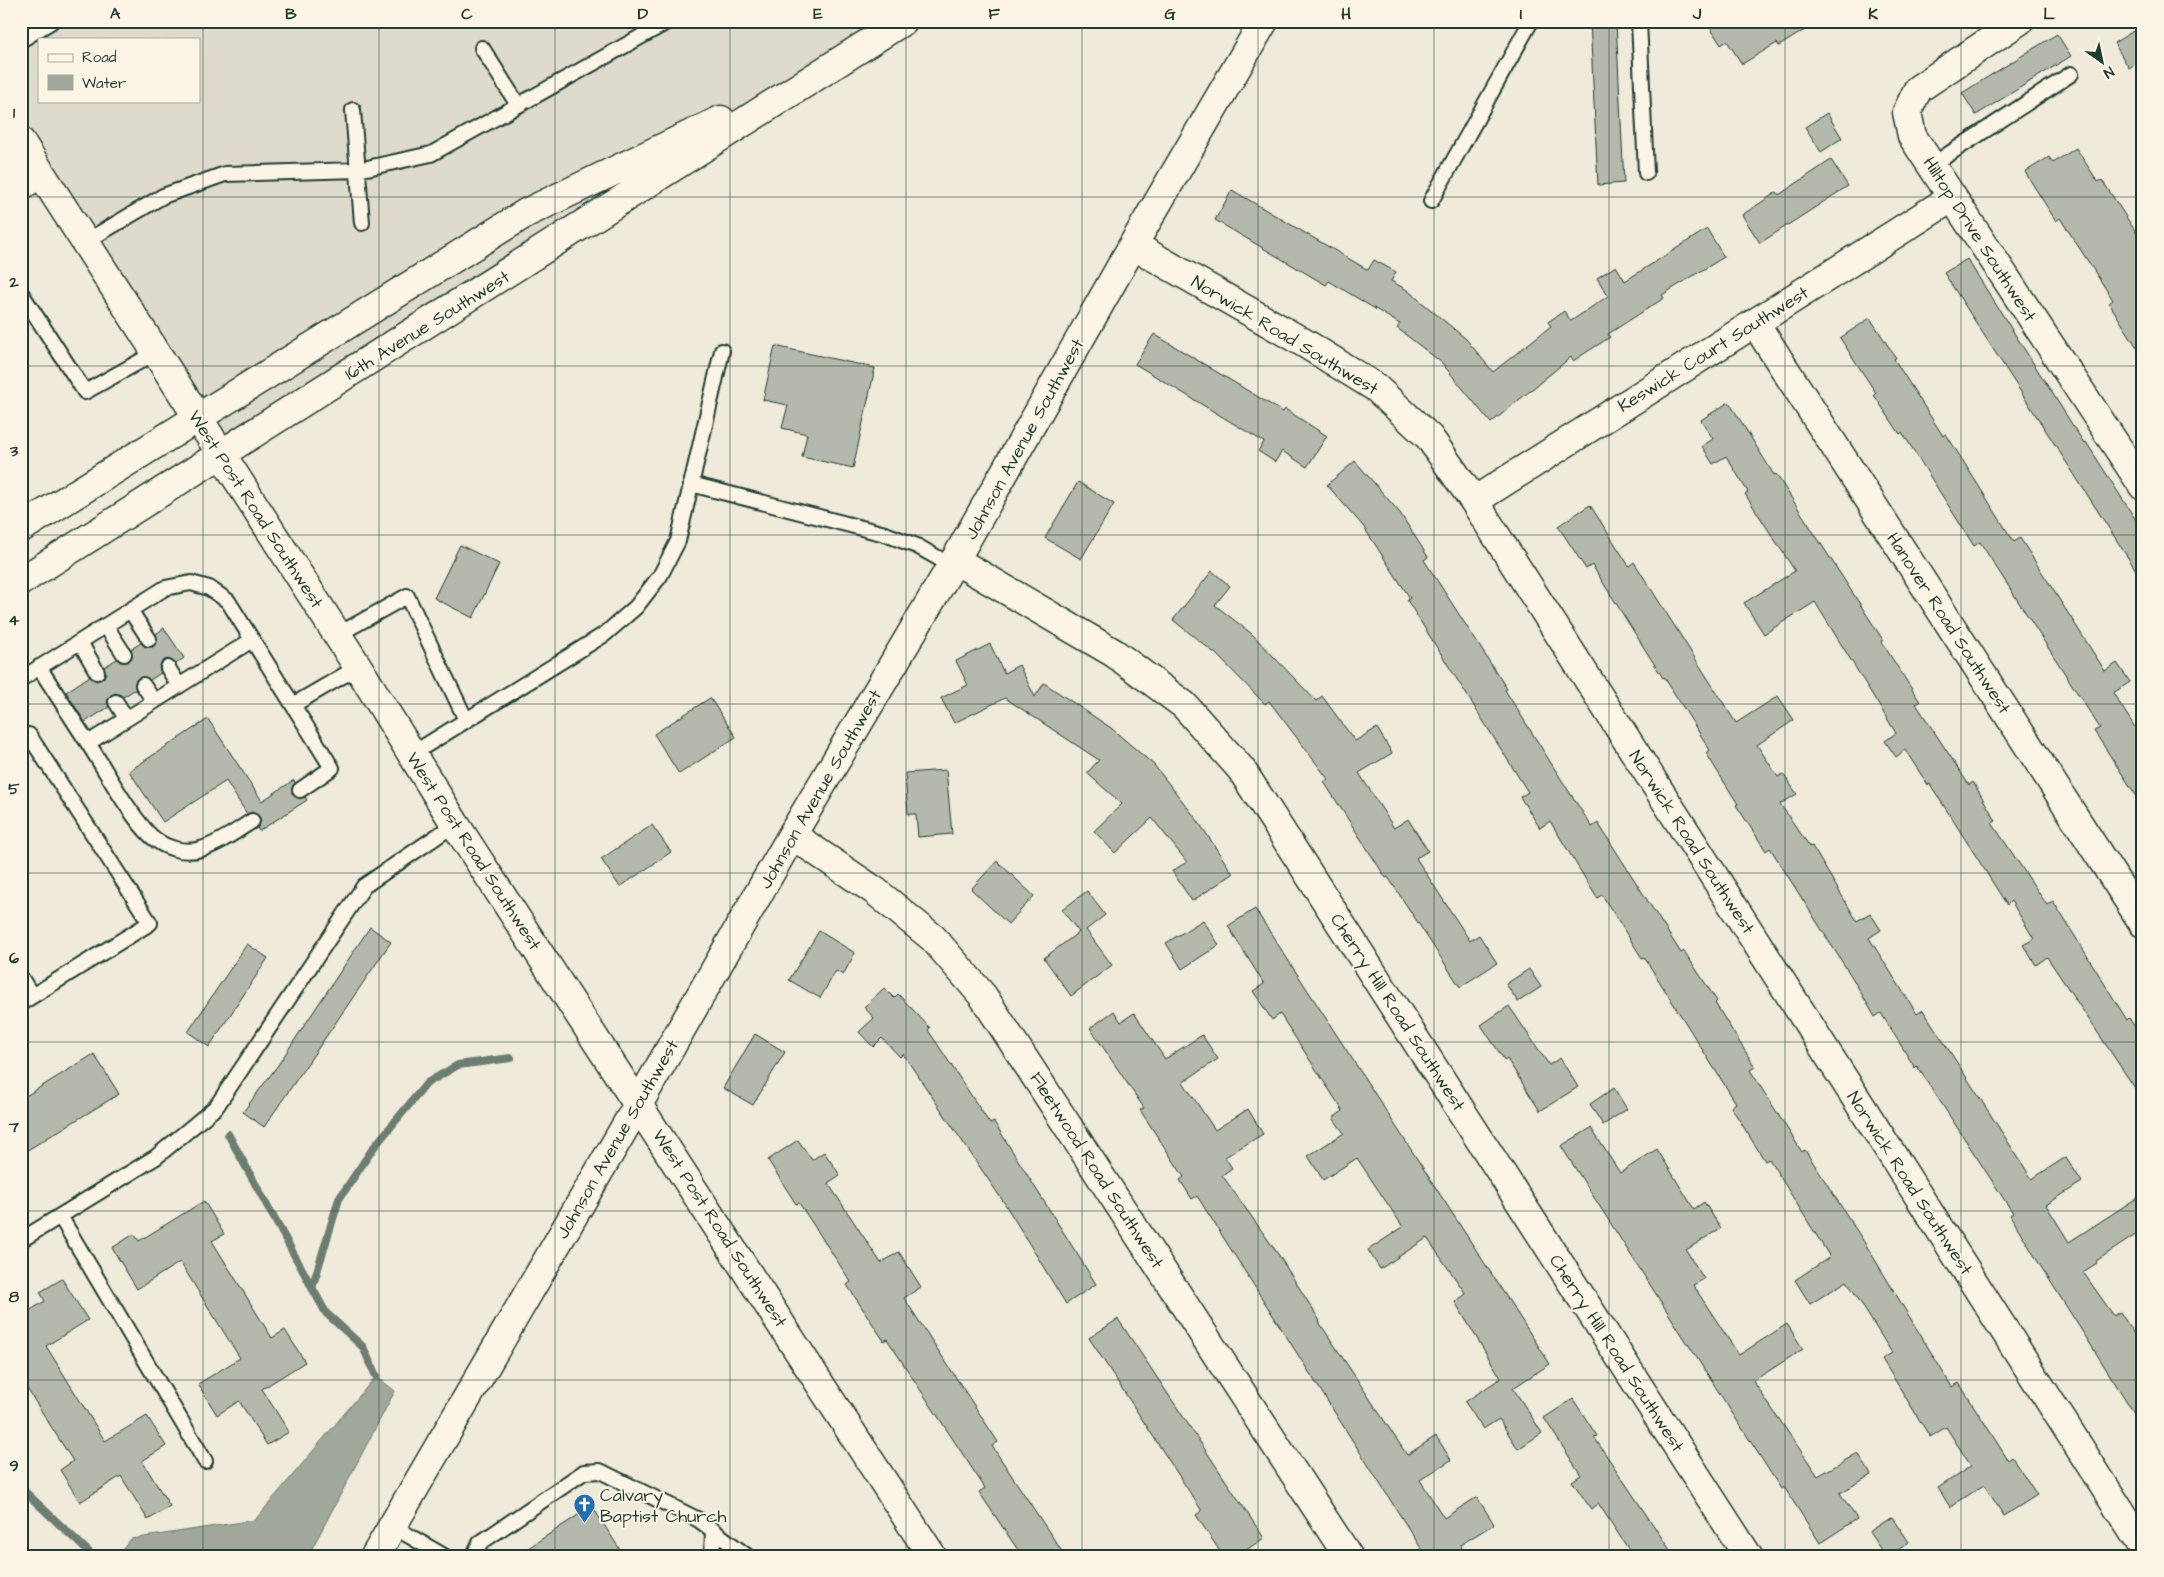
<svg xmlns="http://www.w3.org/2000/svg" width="2164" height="1577" font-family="'Architects Daughter',sans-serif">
<rect width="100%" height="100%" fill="#efeada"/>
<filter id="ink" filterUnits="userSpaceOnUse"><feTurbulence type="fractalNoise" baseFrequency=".02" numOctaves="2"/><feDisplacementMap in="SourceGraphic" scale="10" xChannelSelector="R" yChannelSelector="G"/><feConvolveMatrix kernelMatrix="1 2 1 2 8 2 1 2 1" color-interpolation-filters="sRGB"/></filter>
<g filter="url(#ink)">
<!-- built -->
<path fill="#dedbcc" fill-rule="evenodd" d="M 21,21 L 903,21 L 221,456 L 21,142 ZM 39,39 L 199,39 L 199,101 L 39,101 Z"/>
<!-- water -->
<path fill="#9fa89a" stroke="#6c7d71" d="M 376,1376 L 395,1391 L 308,1556 L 117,1556 L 131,1539 L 255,1520 Z"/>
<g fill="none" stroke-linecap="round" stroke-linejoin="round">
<!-- stream -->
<path stroke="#6c7d71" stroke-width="8" d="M 228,1134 L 326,1313 L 363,1347 L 376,1376
M 312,1288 L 339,1199 L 374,1147 L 427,1083 L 458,1065 L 511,1058
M 21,1488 L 93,1556"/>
</g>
<!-- building -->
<path fill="#b5b9ad" stroke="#1f3d34" d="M 1590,21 L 1616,21 L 1624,183 L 1598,185 Z
M 1706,21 L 1819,21 L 1779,46 L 1777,43 L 1742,64 L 1727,41 L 1721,45 Z
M 2143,25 L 2143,59 L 2129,68 L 2114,43 Z
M 2057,34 L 2071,56 L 1976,115 L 1962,93 Z
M 1827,113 L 1842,138 L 1821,152 L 1805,127 Z
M 2076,148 L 2098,182 L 2102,180 L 2143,243 L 2143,357 L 2109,303 L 2113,300 L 2060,218 L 2056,221 L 2025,172 L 2049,157 L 2053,163 Z
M 1831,160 L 1848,186 L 1760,243 L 1742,215 L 1777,192 L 1779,195 Z
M 1232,190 L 1368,270 L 1374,260 L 1396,272 L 1391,281 L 1407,290 L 1466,339 L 1493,372 L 1551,326 L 1548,322 L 1564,311 L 1571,321 L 1608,296 L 1597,278 L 1616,266 L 1625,281 L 1707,229 L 1724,257 L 1662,295 L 1664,298 L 1608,334 L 1610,337 L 1573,361 L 1571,357 L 1491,423 L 1441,362 L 1397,328 L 1400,324 L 1329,281 L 1326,285 L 1215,220 Z
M 1967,259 L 2084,443 L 2086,442 L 2143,531 L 2143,581 L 1944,273 Z
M 1870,318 L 1896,358 L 1894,359 L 1943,436 L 1946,434 L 2014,542 L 2020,538 L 2105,671 L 2117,663 L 2130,682 L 2113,693 L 2143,740 L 2143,806 L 2094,731 L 2100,728 L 2027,615 L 1980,542 L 1974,546 L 1902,432 L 1900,434 L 1874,395 L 1876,393 L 1840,338 Z
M 1154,334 L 1283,412 L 1285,409 L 1327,436 L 1307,467 L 1282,451 L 1275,462 L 1258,451 L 1264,442 L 1135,364 Z
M 775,346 L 875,368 L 853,468 L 802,457 L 807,434 L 782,428 L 788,405 L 763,400 Z
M 1729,402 L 1774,475 L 1776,474 L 1883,640 L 1881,641 L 1920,702 L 1916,704 L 1969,785 L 1973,782 L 1996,821 L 1992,823 L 2047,905 L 2053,901 L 2127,1020 L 2129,1018 L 2143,1039 L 2143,1100 L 2047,957 L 2036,965 L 2023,945 L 2034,939 L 2011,901 L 2007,905 L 1930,784 L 1928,785 L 1905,750 L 1896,757 L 1885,741 L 1896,733 L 1815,602 L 1764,634 L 1744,603 L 1795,571 L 1745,494 L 1748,492 L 1726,456 L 1713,464 L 1702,446 L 1713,439 L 1701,420 Z
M 1355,461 L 1400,513 L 1428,557 L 1424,560 L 1507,689 L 1505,690 L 1561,779 L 1592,827 L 1598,823 L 1681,953 L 1684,951 L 1717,1001 L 1715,1003 L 1755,1067 L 1750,1070 L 1802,1152 L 1805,1150 L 1866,1245 L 1952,1387 L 1959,1383 L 2008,1460 L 2012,1457 L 2037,1495 L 2004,1516 L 1984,1485 L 1950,1507 L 1938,1488 L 1971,1466 L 1946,1427 L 1930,1437 L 1882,1359 L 1892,1353 L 1847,1281 L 1810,1304 L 1795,1280 L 1830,1257 L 1769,1159 L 1765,1161 L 1731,1107 L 1736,1103 L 1644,957 L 1642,958 L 1602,895 L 1597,898 L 1550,821 L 1540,828 L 1520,797 L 1528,792 L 1407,600 L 1410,598 L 1363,526 L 1327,485 Z
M 1078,482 L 1114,504 L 1081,559 L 1045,538 Z
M 1590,505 L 1629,566 L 1634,562 L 1736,723 L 1778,696 L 1794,720 L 1757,745 L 1778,777 L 1783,774 L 1797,794 L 1780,804 L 1810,847 L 1812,846 L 1857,921 L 1870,913 L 1881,930 L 1869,938 L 1917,1014 L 1923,1010 L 2032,1179 L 2066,1157 L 2082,1182 L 2046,1205 L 2069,1242 L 2143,1194 L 2143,1230 L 2096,1261 L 2097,1263 L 2083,1272 L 2114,1316 L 2120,1312 L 2143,1348 L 2143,1427 L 2040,1265 L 2010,1215 L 2013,1213 L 1917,1066 L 1915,1068 L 1881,1013 L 1875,1017 L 1853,979 L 1770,848 L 1766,851 L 1736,805 L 1738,804 L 1706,753 L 1710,750 L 1664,677 L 1663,678 L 1592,565 L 1586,569 L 1558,526 Z
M 460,545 L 499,564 L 473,618 L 434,598 Z
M 1212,571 L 1230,586 L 1215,605 L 1252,634 L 1316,701 L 1322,696 L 1355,741 L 1377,728 L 1392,753 L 1359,773 L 1394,828 L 1408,819 L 1428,851 L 1416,858 L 1470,941 L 1479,935 L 1497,963 L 1460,987 L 1388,877 L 1386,878 L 1324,782 L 1328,779 L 1269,701 L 1265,704 L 1216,654 L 1173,620 Z
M 164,628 L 184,658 L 176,664 L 168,659 L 163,661 L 159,668 L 161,673 L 150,680 L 146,677 L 138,678 L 135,682 L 136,689 L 123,697 L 116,693 L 111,695 L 107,702 L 109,707 L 85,722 L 66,692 L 90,676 L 96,681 L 102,679 L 106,673 L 104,667 L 117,659 L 120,662 L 128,662 L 132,658 L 131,649 L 141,643 L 146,647 L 153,647 L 157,642 L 156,634 Z
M 990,644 L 1004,673 L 1019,665 L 1035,697 L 1044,683 L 1111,728 L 1154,765 L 1198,821 L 1233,874 L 1192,901 L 1172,871 L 1187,862 L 1152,818 L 1115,853 L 1094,831 L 1122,804 L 1087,773 L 1099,760 L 1005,698 L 954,723 L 941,698 L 968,685 L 956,661 Z
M 710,698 L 736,737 L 679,774 L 654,734 Z
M 208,719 L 262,801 L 294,780 L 295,783 L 292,787 L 293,795 L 297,798 L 305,797 L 307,800 L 259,831 L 257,828 L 261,821 L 259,816 L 252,812 L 247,814 L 226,781 L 163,822 L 129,771 Z
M 946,770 L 952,834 L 918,837 L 916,814 L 908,814 L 905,773 Z
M 652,825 L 671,852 L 620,887 L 601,859 Z
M 997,861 L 1034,896 L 1008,924 L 971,889 Z
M 1087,891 L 1105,915 L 1086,930 L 1112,965 L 1071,996 L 1044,958 L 1079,932 L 1062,910 Z
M 1255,909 L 1550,1364 L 1513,1388 L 1542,1433 L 1518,1449 L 1499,1419 L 1483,1429 L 1465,1402 L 1501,1378 L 1455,1302 L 1466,1294 L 1427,1238 L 1380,1269 L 1368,1250 L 1403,1227 L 1357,1158 L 1323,1180 L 1308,1156 L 1344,1133 L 1333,1118 L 1343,1111 L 1280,1014 L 1272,1020 L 1253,991 L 1264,984 L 1228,926 Z
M 1203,920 L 1219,945 L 1182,969 L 1166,943 Z
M 370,927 L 391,942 L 264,1127 L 243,1112 L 278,1065 Z
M 819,931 L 855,953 L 843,975 L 836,971 L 820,998 L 789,980 Z
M 247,944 L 268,958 L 209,1047 L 188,1032 Z
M 1529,969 L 1541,987 L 1518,1002 L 1506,984 Z
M 884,988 L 894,998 L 898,994 L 930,1028 L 928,1030 L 990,1124 L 994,1122 L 1096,1284 L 1066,1304 L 1005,1204 L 903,1054 L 900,1057 L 882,1038 L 873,1047 L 859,1032 L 874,1018 L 864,1007 Z
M 1509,1006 L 1549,1065 L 1560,1058 L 1578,1087 L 1540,1111 L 1507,1059 L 1505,1061 L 1481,1025 Z
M 1114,1011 L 1121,1022 L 1134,1013 L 1165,1059 L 1202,1035 L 1218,1059 L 1183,1082 L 1215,1130 L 1248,1109 L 1263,1134 L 1225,1157 L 1232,1168 L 1222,1175 L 1278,1254 L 1320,1321 L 1319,1322 L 1407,1455 L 1436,1436 L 1451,1460 L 1420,1480 L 1444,1518 L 1477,1497 L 1494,1524 L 1460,1545 L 1467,1556 L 1426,1556 L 1197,1196 L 1192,1199 L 1180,1180 L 1184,1177 L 1140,1110 L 1144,1108 L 1090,1028 Z
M 755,1034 L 785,1052 L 753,1105 L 723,1088 Z
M 94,1054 L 119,1094 L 21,1154 L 21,1099 Z
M 1614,1088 L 1627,1109 L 1603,1125 L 1590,1104 Z
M 1591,1128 L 1620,1173 L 1657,1149 L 1694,1209 L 1704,1202 L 1721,1228 L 1686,1250 L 1704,1279 L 1693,1285 L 1739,1355 L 1787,1324 L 1803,1349 L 1753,1381 L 1818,1476 L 1858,1453 L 1871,1475 L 1840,1493 L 1857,1519 L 1820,1543 L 1784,1487 L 1781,1489 L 1561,1146 Z
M 798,1140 L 812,1160 L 824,1152 L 840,1175 L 828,1183 L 881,1263 L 899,1252 L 921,1287 L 904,1298 L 998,1442 L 992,1446 L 1065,1556 L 1022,1556 L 979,1492 L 985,1488 L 887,1339 L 884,1341 L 847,1285 L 851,1282 L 799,1203 L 796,1204 L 768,1160 Z
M 204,1201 L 224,1234 L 212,1241 L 272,1338 L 285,1330 L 305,1362 L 262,1389 L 289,1432 L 267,1445 L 239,1401 L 217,1415 L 198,1384 L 240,1358 L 180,1262 L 137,1289 L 112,1248 L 134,1234 L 139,1241 Z
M 62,1279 L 88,1320 L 46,1346 L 105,1441 L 147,1416 L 166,1446 L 142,1461 L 170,1506 L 148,1520 L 121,1476 L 80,1502 L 60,1470 L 73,1461 L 21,1379 L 21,1316 L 45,1301 L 40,1292 Z
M 1118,1319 L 1264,1538 L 1237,1556 L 1223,1556 L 1196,1515 L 1202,1511 L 1089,1338 Z
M 1573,1399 L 1597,1436 L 1594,1437 L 1674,1556 L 1633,1556 L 1598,1503 L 1591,1509 L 1572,1481 L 1581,1475 L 1544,1418 Z
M 592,1506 L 624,1556 L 516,1556 Z
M 1892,1517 L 1909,1542 L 1890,1556 L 1885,1556 L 1869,1532 Z"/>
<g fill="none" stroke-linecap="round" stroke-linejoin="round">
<defs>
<path id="service" d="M 1639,21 L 1646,173
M 21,40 L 52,21
M 482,48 L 518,105
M 353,110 L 362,223
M 1932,165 L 2071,74
M 21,194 L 45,179
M 1431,201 L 1531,21
M 85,242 L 163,196 L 225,174 L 358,170 L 431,154 L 669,21
M 21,293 L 85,392 L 155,353
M 691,484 L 885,534 L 917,546 L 952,566
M 130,610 L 149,639
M 106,626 L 124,654
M 337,635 L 407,596 L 466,720
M 80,642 L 97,672
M 39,667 L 88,743 L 252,640
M 168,668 L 179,686
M 21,679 L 165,588 L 191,583 L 209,588 L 228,601 L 293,705 L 358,667
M 143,685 L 154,701
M 116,702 L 126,718
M 293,705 L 332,768 L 300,790
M 21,740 L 29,735 L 150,923 L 21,1003
M 88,743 C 105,769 130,816 151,836 C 164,848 184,854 201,849 C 219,844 236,831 252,821
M 412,754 L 605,634 L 636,607 L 660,576 L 678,541 L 722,351
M 21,978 L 32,996
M 60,1216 L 205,1461
M 21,1240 L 156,1157 L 216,1107 L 364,886 L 455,824
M 392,1526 L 444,1556
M 473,1556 L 480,1543 L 584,1472 L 600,1471 L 699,1520 L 747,1556
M 712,1556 L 713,1530"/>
<path id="minor" d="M 2019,21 L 1918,89 L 1907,112 L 1912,136 L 2143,486
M 1133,245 L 1306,344 L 1375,387 L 1429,437 L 1474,501 L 2143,1547
M 1755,323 L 2143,923
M 1474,501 L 1953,197
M 955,560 L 1114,653 L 1184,705 L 1241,769 L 1748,1556
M 792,835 L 875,891 L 933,938 L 983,996 L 1348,1556
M 639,1103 L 792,835 L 955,560 L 1133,245 L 1264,21"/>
<path id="tertiary" d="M 21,142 L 358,667 L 455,824 L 932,1556
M 375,1556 L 639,1103"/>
<path id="secondary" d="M 21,528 L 526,213 L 721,120
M 21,581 L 903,21"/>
</defs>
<!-- service casing -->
<use href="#service" stroke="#1f3d34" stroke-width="18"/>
<!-- minor casing -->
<use href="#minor" stroke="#1f3d34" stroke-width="31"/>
<!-- tertiary casing -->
<use href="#tertiary" stroke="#1f3d34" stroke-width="31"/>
<!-- secondary casing -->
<use href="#secondary" stroke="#1f3d34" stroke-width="31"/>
<!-- service -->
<use href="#service" stroke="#fcf5e5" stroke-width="14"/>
<!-- minor -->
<use href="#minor" stroke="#fcf5e5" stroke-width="28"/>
<!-- tertiary -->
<use href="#tertiary" stroke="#fcf5e5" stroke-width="28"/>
<!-- secondary -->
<use href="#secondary" stroke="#fcf5e5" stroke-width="28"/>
</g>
</g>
<!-- grid -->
<path fill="none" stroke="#1f3d34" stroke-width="1" stroke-opacity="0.55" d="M 203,21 L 203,1556M 379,21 L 379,1556M 555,21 L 555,1556M 730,21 L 730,1556M 906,21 L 906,1556M 1082,21 L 1082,1556M 1258,21 L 1258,1556M 1434,21 L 1434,1556M 1609,21 L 1609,1556M 1785,21 L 1785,1556M 1961,21 L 1961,1556M 21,197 L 2143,197M 21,366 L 2143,366M 21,535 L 2143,535M 21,704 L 2143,704M 21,873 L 2143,873M 21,1042 L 2143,1042M 21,1211 L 2143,1211M 21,1380 L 2143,1380"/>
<!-- icons -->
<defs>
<symbol id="church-pin" viewBox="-11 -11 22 30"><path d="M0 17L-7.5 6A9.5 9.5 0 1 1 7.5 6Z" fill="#1f6fb2" stroke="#fcf5e5"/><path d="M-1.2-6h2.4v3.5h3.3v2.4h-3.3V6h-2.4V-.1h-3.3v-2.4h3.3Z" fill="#fff"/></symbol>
</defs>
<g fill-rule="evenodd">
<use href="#church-pin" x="572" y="1492" width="25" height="34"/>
</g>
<g text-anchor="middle" stroke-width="4" stroke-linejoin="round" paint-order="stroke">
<!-- street labels -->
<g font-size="18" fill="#1f3d34" stroke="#fcf5e5">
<text transform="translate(1980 239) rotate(57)" y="6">Hilltop Drive Southwest</text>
<text transform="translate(427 325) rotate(-32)" y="6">16th Avenue Southwest</text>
<text transform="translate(1285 335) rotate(31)" y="6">Norwick Road Southwest</text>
<text transform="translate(1713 349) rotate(-32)" y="6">Keswick Court Southwest</text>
<text transform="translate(1024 439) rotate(-61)" y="6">Johnson Avenue Southwest</text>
<text transform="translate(256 509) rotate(57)" y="6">West Post Road Southwest</text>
<text transform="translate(1949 623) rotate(57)" y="6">Hanover Road Southwest</text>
<text transform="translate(820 789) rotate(-60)" y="6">Johnson Avenue Southwest</text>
<text transform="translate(1692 842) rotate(57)" y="6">Norwick Road Southwest</text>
<text transform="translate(474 851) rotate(57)" y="6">West Post Road Southwest</text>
<text transform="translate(1398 1012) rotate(57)" y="6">Cherry Hill Road Southwest</text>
<text transform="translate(617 1139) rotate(-60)" y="6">Johnson Avenue Southwest</text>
<text transform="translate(1097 1170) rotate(57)" y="6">Fleetwood Road Southwest</text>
<text transform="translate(1910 1183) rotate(57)" y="6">Norwick Road Southwest</text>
<text transform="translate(720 1228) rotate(57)" y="6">West Post Road Southwest</text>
<text transform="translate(1617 1353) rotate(57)" y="6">Cherry Hill Road Southwest</text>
</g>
<!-- poi labels -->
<g font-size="18" fill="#1f3d34" stroke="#fcf5e5" text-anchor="start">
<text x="600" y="1501">Calvary<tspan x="600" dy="21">Baptist Church</tspan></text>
</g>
</g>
<!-- margin -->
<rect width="2164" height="1577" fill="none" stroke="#fcf5e5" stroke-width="55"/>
<!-- legend -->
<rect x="38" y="38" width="162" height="65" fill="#fcf5e5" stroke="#a4ab9e"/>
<rect x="48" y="54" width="25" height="8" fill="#fcf5e5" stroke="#a4ab9e"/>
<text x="82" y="62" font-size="15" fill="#1f3d34">Road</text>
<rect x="48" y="75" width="25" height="15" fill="#9fa89a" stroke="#a4ab9e"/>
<text x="82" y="88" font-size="15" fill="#1f3d34">Water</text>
<!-- north arrow -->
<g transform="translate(2102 62) rotate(147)" stroke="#fcf5e5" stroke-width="4" paint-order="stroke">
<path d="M0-4L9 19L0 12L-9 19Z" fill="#1f3d34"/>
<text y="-8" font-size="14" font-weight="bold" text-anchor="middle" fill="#1f3d34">N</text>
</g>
<rect x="28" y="28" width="2108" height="1522" fill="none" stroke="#1f3d34" stroke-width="2"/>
<g font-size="16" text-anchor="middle" font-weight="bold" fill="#1f3d34">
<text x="115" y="19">A</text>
<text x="291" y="19">B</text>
<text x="467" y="19">C</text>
<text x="643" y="19">D</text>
<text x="818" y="19">E</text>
<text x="994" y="19">F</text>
<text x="1170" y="19">G</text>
<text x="1346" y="19">H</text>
<text x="1521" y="19">I</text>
<text x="1697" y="19">J</text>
<text x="1873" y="19">K</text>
<text x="2049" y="19">L</text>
<text x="14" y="118">1</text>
<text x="14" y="287">2</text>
<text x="14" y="456">3</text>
<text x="14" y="625">4</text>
<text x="14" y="794">5</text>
<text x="14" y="963">6</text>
<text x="14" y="1132">7</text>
<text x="14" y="1302">8</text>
<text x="14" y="1471">9</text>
</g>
</svg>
